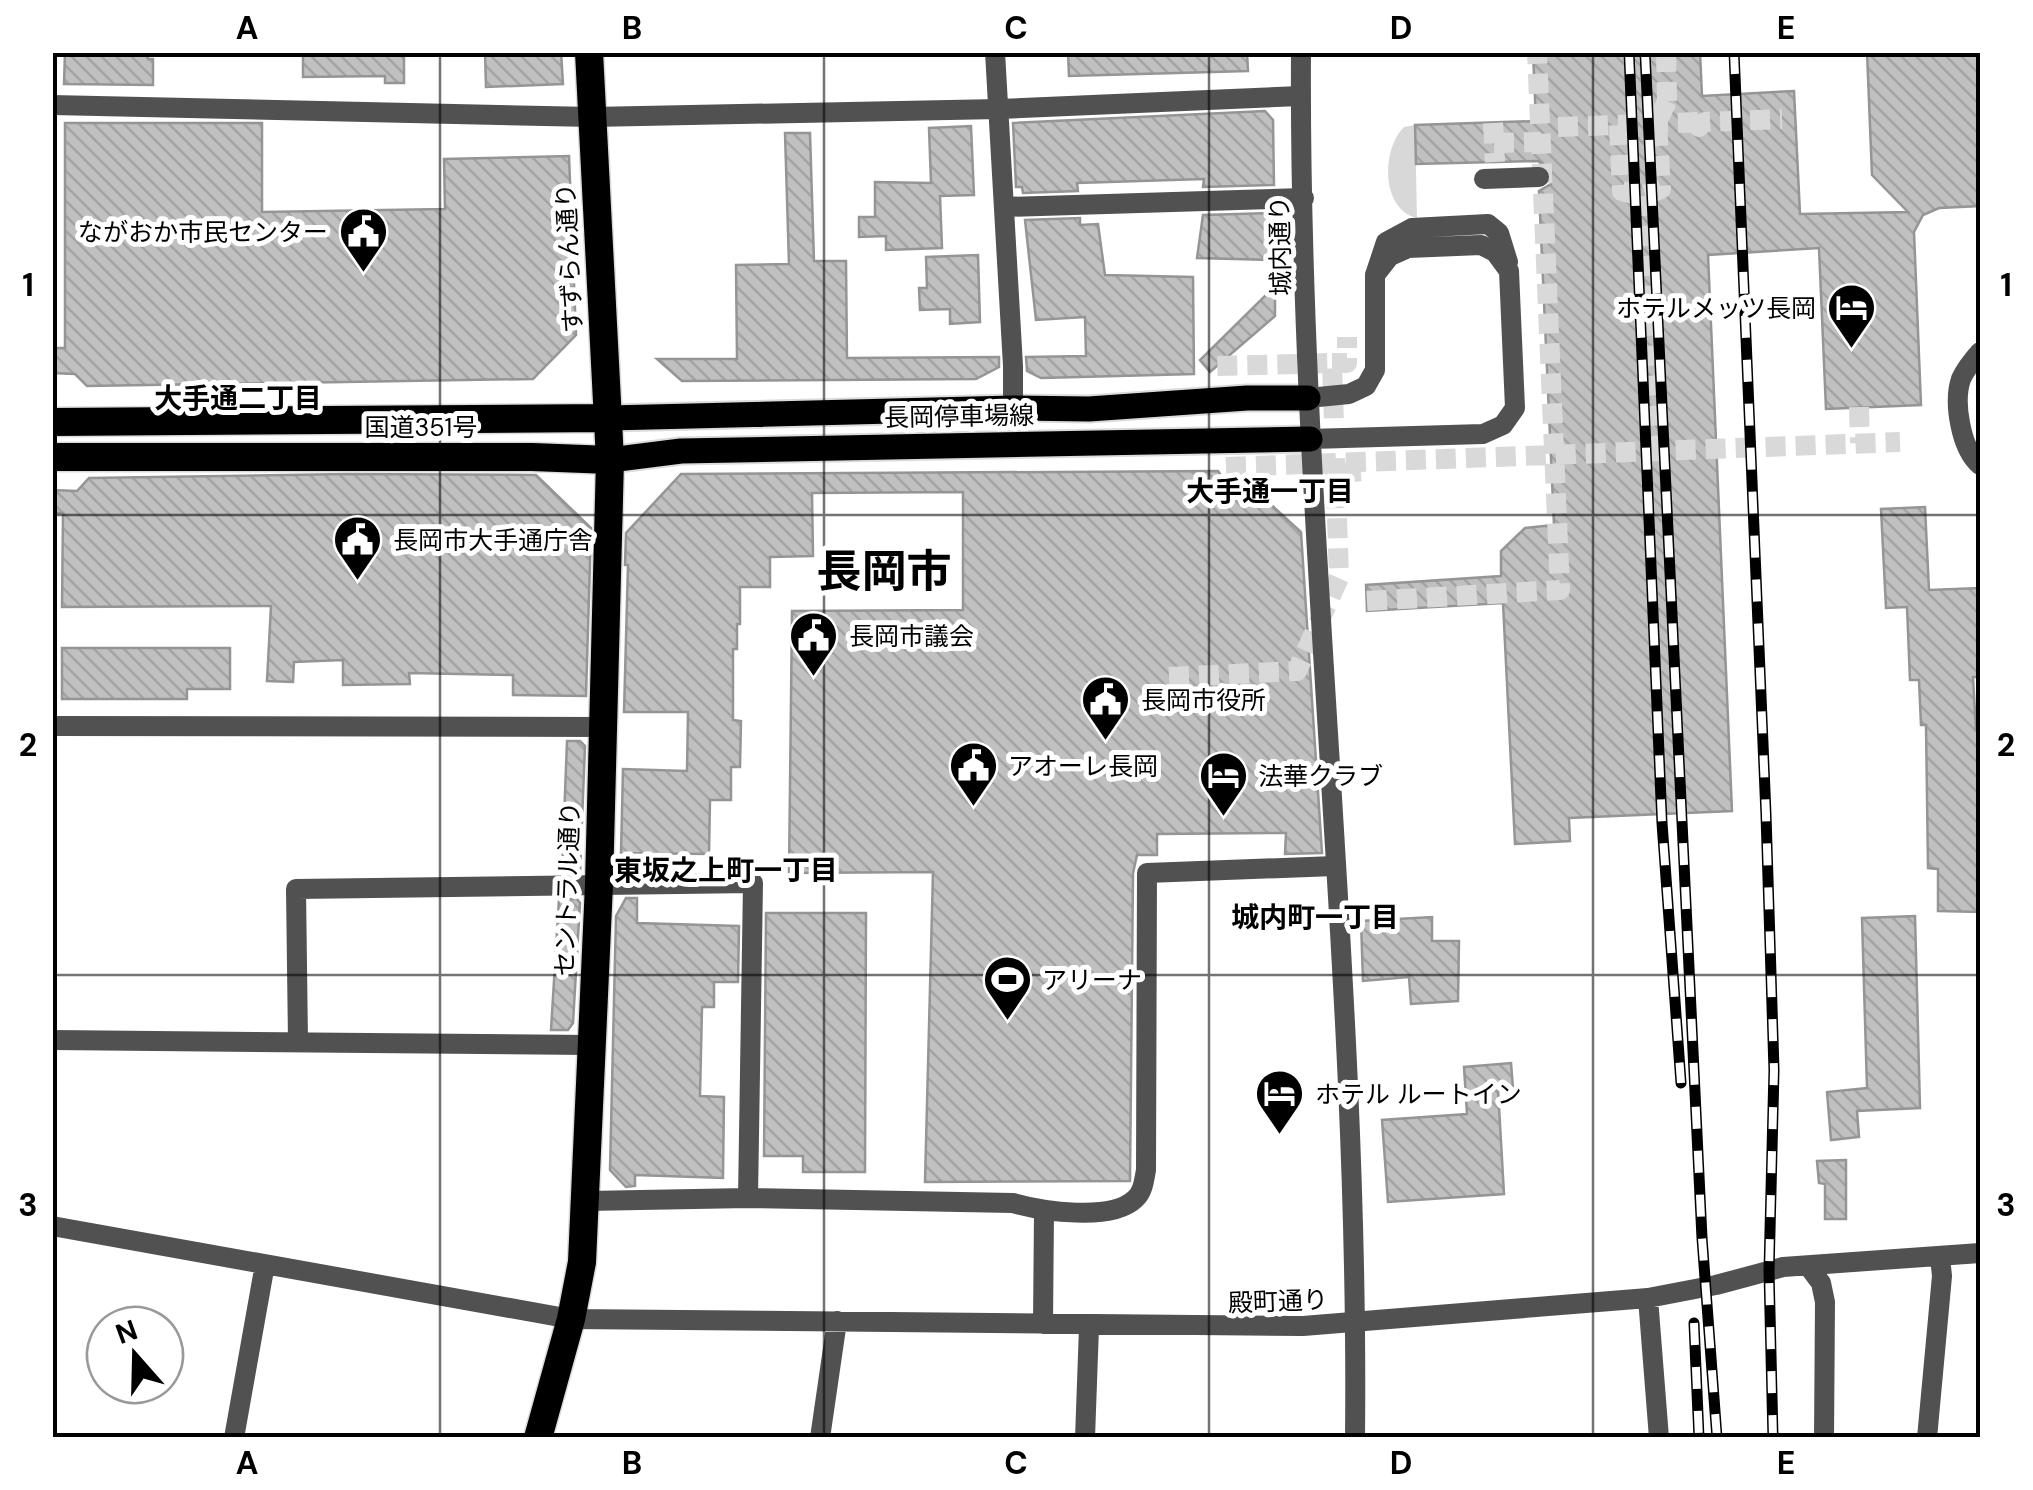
<svg xmlns="http://www.w3.org/2000/svg" width="2033" height="1490" font-family="'DM Sans','Noto Sans JP',sans-serif">
<defs>
<pattern id="building-back-hatch" width="6" height="6" patternUnits="userSpaceOnUse" patternTransform="scale(2.5)"><rect width="6" height="6" fill="#c0c0c0"/><path d="M-1 5l2 2M0 0l6 6M5-1l2 2" fill="none" stroke="#a3a3a3"/></pattern>
</defs>
<rect width="100%" height="100%" fill="#fff"/>
<!-- green -->
<path fill="#d8d8d8" d="M 1415,125 L 1417,218 C 1381,210 1381,150 1404,127 Z"/>
<!-- building -->
<path fill="url(#building-back-hatch)" stroke="#959595" stroke-width="2.5" d="M 65,52 L 147,52 L 148,59 L 153,59 L 153,85 L 64,84 Z
M 303,52 L 404,52 L 404,83 L 385,83 L 385,76 L 303,77 Z
M 485,52 L 561,52 L 563,84 L 486,87 Z
M 1068,52 L 1247,52 L 1248,71 L 1069,76 Z
M 1533,52 L 1700,52 L 1702,96 L 1794,91 L 1800,214 L 1908,212 L 1872,175 L 1867,52 L 1980,52 L 1980,206 L 1939,208 L 1923,215 L 1914,232 L 1921,405 L 1826,409 L 1819,248 L 1708,255 L 1732,811 L 1569,818 L 1570,841 L 1515,844 L 1503,603 L 1367,611 L 1366,585 L 1501,576 L 1501,551 L 1525,528 L 1554,525 L 1539,191 L 1551,184 L 1551,171 L 1538,161 L 1416,164 L 1415,125 L 1536,121 Z
M 1265,111 L 1273,120 L 1274,185 L 1203,187 L 1204,179 L 1077,183 L 1078,191 L 1023,193 L 1022,187 L 1016,187 L 1013,123 Z
M 65,123 L 262,123 L 262,212 L 445,209 L 444,159 L 569,156 L 576,335 L 533,379 L 87,386 L 75,374 L 52,373 L 52,348 L 65,348 Z
M 971,126 L 974,195 L 940,196 L 942,248 L 886,250 L 886,236 L 859,237 L 859,217 L 875,217 L 875,182 L 931,183 L 929,128 Z
M 785,133 L 810,133 L 814,261 L 846,261 L 847,358 L 999,357 L 999,367 L 976,379 L 682,381 L 657,359 L 737,359 L 736,265 L 789,264 Z
M 1274,213 L 1275,260 L 1197,258 L 1203,215 Z
M 1080,218 L 1080,225 L 1098,224 L 1105,275 L 1193,277 L 1194,374 L 1041,378 L 1027,371 L 1026,357 L 1086,356 L 1085,317 L 1036,320 L 1025,220 Z
M 978,255 L 980,322 L 950,324 L 950,309 L 920,310 L 919,288 L 927,288 L 926,257 Z
M 1275,286 L 1275,316 L 1210,372 L 1200,360 Z
M 1218,471 L 1222,477 L 1244,480 L 1301,532 L 1322,853 L 1285,854 L 1286,833 L 1157,834 L 1157,855 L 1137,855 L 1133,873 L 1130,1181 L 925,1182 L 933,872 L 789,873 L 792,611 L 963,610 L 963,492 L 812,493 L 813,556 L 770,557 L 770,587 L 740,587 L 740,624 L 737,624 L 737,649 L 733,649 L 733,720 L 741,721 L 740,767 L 731,767 L 731,800 L 710,800 L 709,854 L 621,853 L 623,769 L 687,771 L 688,712 L 624,712 L 628,565 L 625,565 L 626,533 L 681,474 Z
M 347,474 L 536,475 L 591,528 L 586,696 L 513,695 L 513,675 L 409,673 L 410,684 L 343,685 L 343,660 L 294,662 L 293,682 L 267,681 L 271,606 L 62,607 L 63,513 L 52,513 L 52,490 L 77,491 L 89,478 Z
M 1925,507 L 1929,590 L 1980,588 L 1980,677 L 1973,677 L 1976,730 L 1980,730 L 1980,912 L 1938,911 L 1938,869 L 1928,868 L 1926,725 L 1921,725 L 1919,680 L 1910,680 L 1907,607 L 1886,608 L 1881,509 Z
M 62,648 L 230,648 L 230,689 L 187,689 L 187,699 L 62,699 Z
M 567,741 L 580,741 L 585,746 L 580,872 L 562,872 Z
M 626,898 L 637,898 L 637,923 L 739,926 L 738,982 L 714,982 L 714,1007 L 702,1007 L 700,1096 L 724,1097 L 723,1178 L 635,1175 L 635,1186 L 626,1187 L 610,1170 L 616,916 Z
M 559,899 L 577,899 L 580,903 L 573,1023 L 568,1030 L 551,1030 Z
M 766,913 L 866,913 L 865,1172 L 803,1172 L 803,1156 L 764,1156 Z
M 1915,916 L 1920,1108 L 1857,1111 L 1859,1137 L 1831,1140 L 1827,1092 L 1867,1088 L 1862,918 Z
M 1432,917 L 1432,941 L 1459,941 L 1458,1001 L 1411,1004 L 1409,977 L 1363,981 L 1361,921 Z
M 1511,1063 L 1513,1088 L 1498,1089 L 1504,1194 L 1388,1202 L 1382,1120 L 1467,1114 L 1464,1067 Z
M 1846,1160 L 1846,1219 L 1825,1219 L 1825,1184 L 1819,1183 L 1817,1161 Z"/>
<g fill="none" stroke-linecap="round" stroke-linejoin="round">
<!-- pedestrian-tunnel -->
<path stroke="#d9d9d9" stroke-width="20" stroke-dasharray="20 10" stroke-linecap="butt" d="M 1666,52 L 1667,101 L 1672,111
M 1694,122 L 1699,127 L 1705,122 L 1782,119
M 1493,123 L 1495,162
M 1619,125 L 1622,191 L 1641,196 L 1661,189 L 1657,123 L 1667,101
M 1558,127 L 1699,122
M 1494,143 L 1541,142
M 1641,196 L 1654,451
M 1332,363 L 1347,363 L 1347,337
M 1859,407 L 1860,443
M 1350,462 L 1352,487
M 1226,467 L 1900,442
M 1367,601 L 1560,590 L 1537,52
M 1169,677 L 1297,671 L 1339,578 L 1332,363 L 1216,366"/>
<defs>
<path id="primary" d="M 609,418 L 1013,408 L 1089,409 L 1247,398 L 1308,398
M 610,460 L 681,451 L 1310,439"/>
<path id="trunk" d="M 52,422 L 609,418
M 52,457 L 532,457 L 610,460
M 538,1438 L 571,1319 L 582,1262 L 599,884 L 610,460 L 589,52"/>
</defs>
<!-- primary casing -->
<use href="#primary" stroke="#dbdbdb" stroke-width="29"/>
<!-- trunk casing -->
<use href="#trunk" stroke="#dbdbdb" stroke-width="31"/>
<!-- pedestrian -->
<path stroke="#515151" stroke-width="20" d="M 1484,179 L 1539,177"/>
<!-- minor -->
<path stroke="#515151" stroke-width="20" d="M 995,52 L 1013,366 L 1013,408
M 52,105 L 592,117 L 999,109 L 1300,96
M 1005,207 L 1304,198
M 1308,398 L 1349,394 L 1366,386 L 1375,370 L 1375,275 L 1386,242 L 1412,228 L 1488,224 L 1499,233 L 1508,262
M 1310,439 L 1483,434 L 1503,425 L 1515,408 L 1509,271 L 1495,252 L 1481,245 L 1408,248 L 1390,256 L 1375,275
M 52,726 L 603,727
M 52,1040 L 590,1045
M 298,1042 L 296,889 L 753,883 L 748,1198
M 587,1201 L 748,1198 L 1013,1203 C 1042,1211 1111,1222 1135,1199 C 1143,1192 1144,1181 1146,1170 L 1147,873 L 1335,866
M 52,1226 L 571,1319 L 1303,1326 L 1648,1298 L 1716,1285 L 1783,1267 L 1980,1253
M 1809,1267 L 1821,1283 L 1825,1302 L 1824,1438
M 1648,1298 L 1659,1438
M 1043,1324 L 1044,1211
M 234,1438 L 265,1264
M 820,1438 L 837,1321
M 1085,1438 L 1089,1327
M 1927,1438 L 1942,1276 L 1940,1257"/>
<!-- tertiary -->
<path stroke="#515151" stroke-width="20" d="M 1301,52 C 1298,515 1360,975 1355,1438
M 1980,352 C 1972,361 1966,368 1961,379 C 1953,403 1961,449 1980,465"/>
<!-- primary -->
<use href="#primary" stroke="#000" stroke-width="25"/>
<!-- trunk -->
<use href="#trunk" stroke="#000" stroke-width="28"/>
<defs>
<path id="rail" d="M 1629,52 L 1662,823 L 1681,1083
M 1645,52 L 1702,1238 L 1717,1438
M 1734,52 L 1766,815 L 1774,1070 L 1769,1271 L 1773,1438
M 1694,1323 L 1699,1438"/>
</defs>
<!-- rail casing -->
<use href="#rail" stroke="#000" stroke-width="11"/>
<!-- rail -->
<use href="#rail" stroke="#fff" stroke-width="8" stroke-dasharray="22" stroke-linecap="butt"/>
</g>
<!-- grid -->
<path fill="none" stroke="#000" stroke-width="2.5" stroke-opacity="0.55" d="M 440,52 L 440,1438M 824,52 L 824,1438M 1209,52 L 1209,1438M 1593,52 L 1593,1438M 52,515 L 1980,515M 52,975 L 1980,975"/>
<!-- icons -->
<defs>
<symbol id="civic-pin" viewBox="-11 -11 22 30"><path d="M0 17L-7.5 6A9.5 9.5 0 1 1 7.5 6Z" fill="#000" stroke="#fff"/><path d="M-.6-6.5H3V-4.5H.6V-3L4-1V1h2V6H-6V1h2V-1L-.6-3ZM-1.2 2.5V6h2.4V2.5Z" fill="#fff"/></symbol>
<symbol id="hotel-pin" viewBox="-11 -11 22 30"><path d="M0 17L-7.5 6A9.5 9.5 0 1 1 7.5 6Z" fill="#000" stroke="#fff"/><path d="M-6-4.5h1.5V1H6V5H4.5V3h-9V5H-6ZM-4 0a1.8 1.8 0 1 1 3.6 0ZM.5 0V-2.5h3Q6-2.5 6 0Z" fill="#fff"/></symbol>
<symbol id="stadium-pin" viewBox="-11 -11 22 30"><path d="M0 17L-7.5 6A9.5 9.5 0 1 1 7.5 6Z" fill="#000" stroke="#fff"/><path d="M0-5a6.5 5 0 1 0 0 10a6.5 5 0 1 0 0-10ZM-3.5-1.8h7v3.6h-7Z" fill="#fff"/></symbol>
</defs>
<g fill-rule="evenodd">
<use href="#civic-pin" x="336" y="204" width="55" height="75"/>
<use href="#hotel-pin" x="1824" y="280" width="55" height="75"/>
<use href="#civic-pin" x="330" y="512" width="55" height="75"/>
<use href="#civic-pin" x="786" y="608" width="55" height="75"/>
<use href="#civic-pin" x="1078" y="672" width="55" height="75"/>
<use href="#civic-pin" x="946" y="738" width="55" height="75"/>
<use href="#hotel-pin" x="1196" y="748" width="55" height="75"/>
<use href="#stadium-pin" x="980" y="952" width="55" height="75"/>
<use href="#hotel-pin" x="1252" y="1066" width="55" height="75"/>
</g>
<g text-anchor="middle" stroke-width="10" stroke-linejoin="round" paint-order="stroke">
<!-- poi labels -->
<g font-size="25" fill="#000" stroke="#fff" text-anchor="start">
<text x="328" y="241" text-anchor="end">ながおか市民センター</text>
<text x="1816" y="317" text-anchor="end">ホテルメッツ長岡</text>
<text x="393" y="549">長岡市大手通庁舎</text>
<text x="849" y="645">長岡市議会</text>
<text x="1141" y="709">長岡市役所</text>
<text x="1008" y="775">アオーレ長岡</text>
<text x="1258" y="785">法華クラブ</text>
<text x="1042" y="989">アリーナ</text>
<text x="1315" y="1103">ホテル ルートイン</text>
</g>
<!-- street labels -->
<g font-size="25" fill="#000" stroke="#fff">
<text transform="translate(1280 246) rotate(-91)" y="9">城内通り</text>
<text transform="translate(569 258) rotate(-93)" y="9">すずらん通り</text>
<text transform="translate(959 416) rotate(-1)" y="9">長岡停車場線</text>
<text x="421" y="436">国道351号</text>
<text transform="translate(567 889) rotate(-88)" y="9">セントラル通り</text>
<text transform="translate(1278 1301) rotate(-2)" y="9">殿町通り</text>
</g>
<!-- neighbourhood labels -->
<g font-size="28" font-weight="bold" fill="#000" stroke="#fff">
<text x="238" y="408">大手通二丁目</text>
<text x="1270" y="501">大手通一丁目</text>
<text x="726" y="880">東坂之上町一丁目</text>
<text x="1315" y="927">城内町一丁目</text>
</g>
<!-- town labels -->
<g font-size="45" font-weight="bold" fill="#000" stroke="#fff">
<text x="884" y="587">長岡市</text>
</g>
</g>
<!-- border -->
<rect width="2033" height="1490" fill="none" stroke="#ffffff" stroke-width="110"/>
<!-- north arrow -->
<g transform="translate(135 1355) rotate(340)"><circle r="48" fill="#ffffff" stroke="#999999" stroke-width="2.5"/>
<path d="M0-8L18 38L0 25L-18 38Z" fill="#000000"/>
<text y="-15" font-size="28" font-weight="bold" text-anchor="middle" fill="#000000">N</text>
</g>
<rect x="55" y="55" width="1923" height="1380" fill="none" stroke="#000" stroke-width="4"/>
<g font-size="32" text-anchor="middle" font-weight="bold" fill="#000">
<text x="247" y="39">A</text>
<text x="632" y="39">B</text>
<text x="1016" y="39">C</text>
<text x="1401" y="39">D</text>
<text x="1786" y="39">E</text>
<text x="28" y="296">1</text>
<text x="2006" y="296">1</text>
<text x="28" y="756">2</text>
<text x="2006" y="756">2</text>
<text x="28" y="1216">3</text>
<text x="2006" y="1216">3</text>
<text x="247" y="1474">A</text>
<text x="632" y="1474">B</text>
<text x="1016" y="1474">C</text>
<text x="1401" y="1474">D</text>
<text x="1786" y="1474">E</text>
</g>
</svg>
